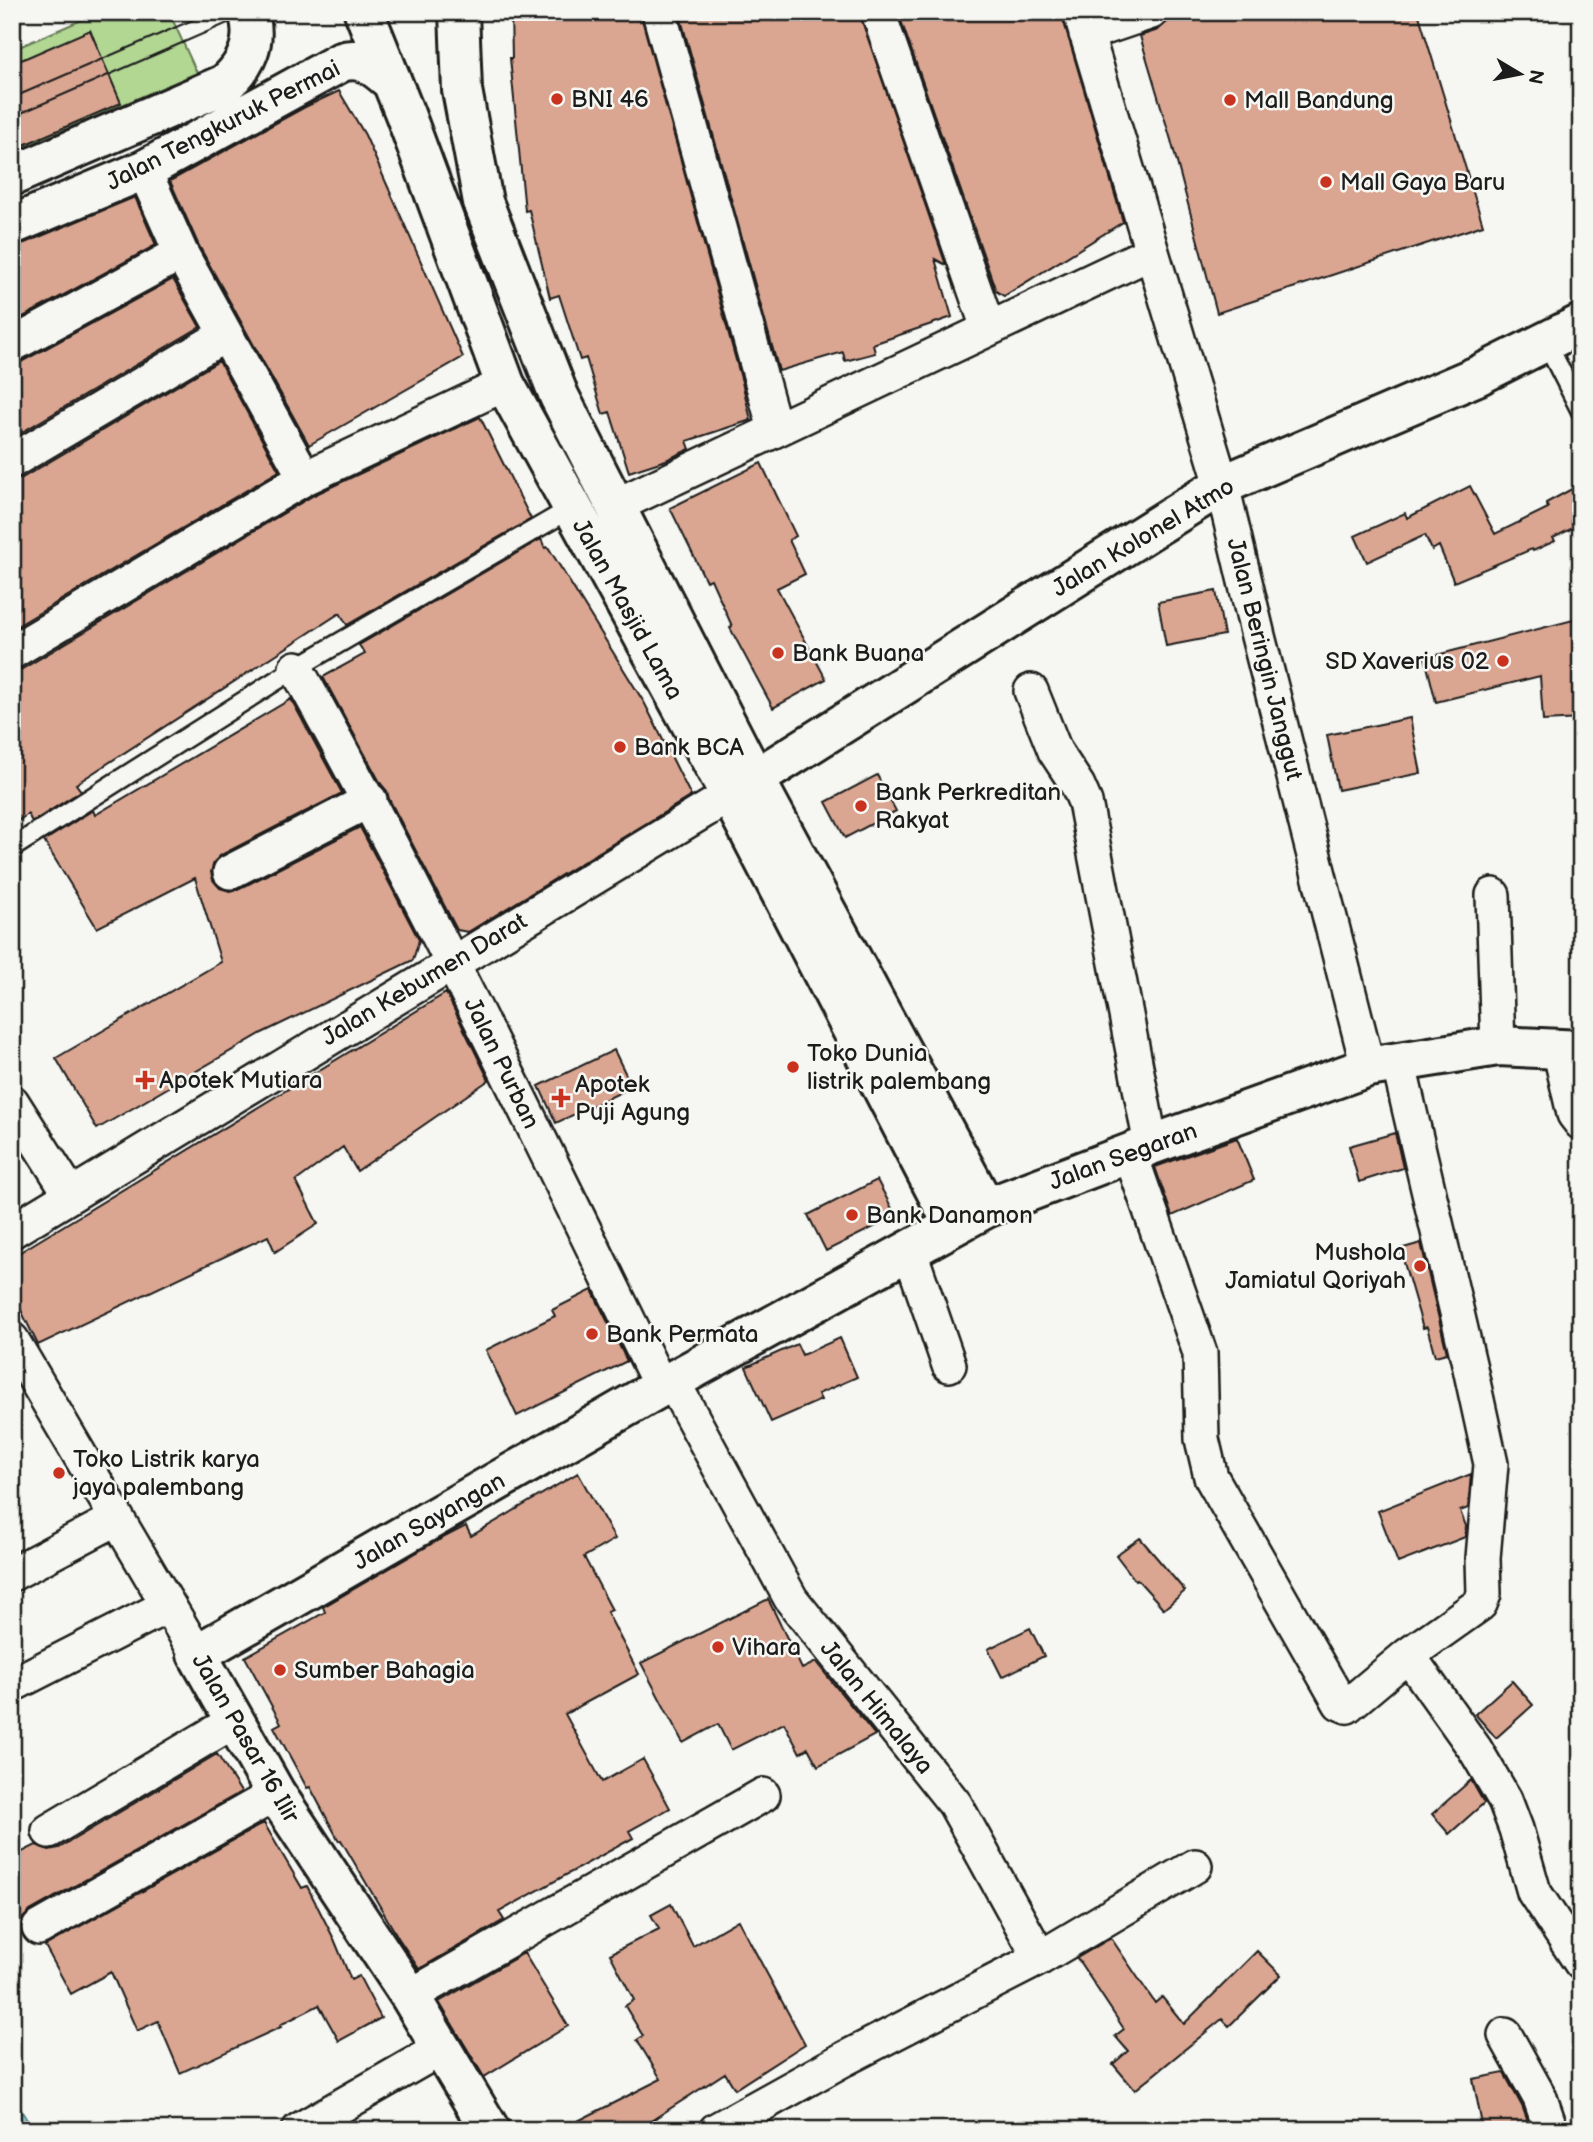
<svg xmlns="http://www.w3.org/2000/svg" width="1593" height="2142" font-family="'Balsamiq Sans',sans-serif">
<rect width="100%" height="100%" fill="#f6f6f2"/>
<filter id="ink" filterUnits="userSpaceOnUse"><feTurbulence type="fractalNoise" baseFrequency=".0143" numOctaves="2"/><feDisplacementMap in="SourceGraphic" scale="14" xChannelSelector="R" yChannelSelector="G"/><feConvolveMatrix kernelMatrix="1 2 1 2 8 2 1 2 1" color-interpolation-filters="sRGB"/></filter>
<g filter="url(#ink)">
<!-- green -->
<path fill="#b1d792" stroke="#667a57" stroke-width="2" d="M 100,12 L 169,12 L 197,73 L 12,152 L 12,50 Z"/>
<!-- water -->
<path fill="#83d4dc" stroke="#5a8a8f" stroke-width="2" d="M 12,2095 L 33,2130 L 12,2130 Z"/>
<!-- building -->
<path fill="#dba691" stroke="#1c1c1c" stroke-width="2" d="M 511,12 L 640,12 L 742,382 L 751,420 L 687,441 L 690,449 L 666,460 L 629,472 L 610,412 L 603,414 L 586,358 L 580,360 L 559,295 L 550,298 L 529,210 L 525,211 L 510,58 L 512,58 Z
M 679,12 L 859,12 L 946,265 L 935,259 L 952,317 L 873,344 L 875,353 L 845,361 L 843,352 L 779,371 Z
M 898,12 L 1061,12 L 1123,222 L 1004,296 L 996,291 Z
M 1197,12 L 1418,12 L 1483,225 L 1217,313 L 1171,140 L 1140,36 L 1158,30 L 1167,22 Z
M 90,30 L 121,103 L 12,150 L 12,64 Z
M 339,91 L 365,135 L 463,357 L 309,445 L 198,244 L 170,181 L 305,107 Z
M 135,197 L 156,245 L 12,323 L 12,246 L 20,245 Z
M 173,279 L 200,327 L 12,438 L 12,364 L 21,362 Z
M 219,361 L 279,471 L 12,629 L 12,480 L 22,478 Z
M 480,417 L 531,519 L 347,625 L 340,613 L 76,784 L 81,791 L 32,822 L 28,814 L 12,825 L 12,671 L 22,669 L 314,495 Z
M 761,463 L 796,536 L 789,540 L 805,574 L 777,588 L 826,679 L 773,708 L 730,628 L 732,626 L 711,579 L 706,581 L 670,508 Z
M 1581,484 L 1581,524 L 1553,538 L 1555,541 L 1533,551 L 1532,549 L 1454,582 L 1439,546 L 1432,550 L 1425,535 L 1367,562 L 1355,536 L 1405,513 L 1407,518 L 1470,486 L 1495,534 L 1548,508 L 1546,503 Z
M 541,539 L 545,548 L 548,547 L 645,704 L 691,796 L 468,932 L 457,930 L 389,799 L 387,791 L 381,784 L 323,677 L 365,654 L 359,645 Z
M 1216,591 L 1224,635 L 1166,646 L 1158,602 Z
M 1581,618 L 1581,719 L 1543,721 L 1540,676 L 1436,702 L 1425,658 Z
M 291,699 L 342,793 L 221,855 L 214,862 L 211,872 L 213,880 L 220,888 L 230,891 L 239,889 L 360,827 L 419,940 L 413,960 L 262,1033 L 97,1129 L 56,1058 L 221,962 L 195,878 L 97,928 L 44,841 L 93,810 L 95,815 Z
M 1410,718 L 1421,773 L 1338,790 L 1327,735 Z
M 877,775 L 896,811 L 845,838 L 826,802 Z
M 446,993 L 489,1080 L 357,1171 L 343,1147 L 296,1181 L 318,1224 L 275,1252 L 268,1236 L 38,1345 L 12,1292 L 12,1257 Z
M 614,1050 L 632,1087 L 556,1123 L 539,1086 Z
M 1395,1133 L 1403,1168 L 1359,1182 L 1349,1146 Z
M 1237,1138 L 1254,1180 L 1172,1216 L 1155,1167 Z
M 877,1180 L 896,1216 L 826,1251 L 808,1215 Z
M 1421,1243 L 1447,1353 L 1435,1356 L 1427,1327 L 1423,1328 L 1400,1249 Z
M 592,1290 L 627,1361 L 517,1416 L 486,1350 L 555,1316 L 552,1310 Z
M 840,1338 L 857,1377 L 818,1394 L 821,1400 L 771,1422 L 746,1367 L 797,1344 L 802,1355 Z
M 578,1473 L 615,1539 L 584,1557 L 612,1610 L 607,1612 L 639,1674 L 565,1714 L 602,1782 L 643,1759 L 670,1808 L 629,1831 L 633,1838 L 499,1912 L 504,1920 L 419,1969 L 399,1939 L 341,1840 L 339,1841 L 310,1787 L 307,1788 L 274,1727 L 281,1723 L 245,1657 L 325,1612 L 323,1607 L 433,1543 L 466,1526 L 471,1536 Z
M 1471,1474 L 1468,1508 L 1460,1511 L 1466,1526 L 1465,1537 L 1398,1563 L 1378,1511 Z
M 1140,1538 L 1185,1591 L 1164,1609 L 1137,1579 L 1135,1580 L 1116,1555 Z
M 768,1599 L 802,1669 L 816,1662 L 875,1735 L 818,1766 L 808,1748 L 800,1753 L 784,1723 L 731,1750 L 718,1724 L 683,1743 L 641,1663 Z
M 1030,1628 L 1044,1656 L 1002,1677 L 988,1649 Z
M 1512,1681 L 1533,1705 L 1496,1738 L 1475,1714 Z
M 217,1754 L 241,1792 L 30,1911 L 22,1919 L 20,1928 L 12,1933 L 12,1857 L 36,1845 L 49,1850 L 59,1848 Z
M 1471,1780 L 1484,1803 L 1449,1834 L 1432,1814 Z
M 264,1823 L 302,1888 L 307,1886 L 334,1939 L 351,1980 L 359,1976 L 381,2018 L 339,2041 L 319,2005 L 280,2025 L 281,2027 L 180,2073 L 158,2021 L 137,2031 L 111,1972 L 71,1994 L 45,1946 Z
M 671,1904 L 693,1946 L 738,1920 L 805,2044 L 735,2089 L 725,2073 L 637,2130 L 560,2130 L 661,2079 L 637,2040 L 643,2036 L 625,2006 L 634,2000 L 610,1954 L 659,1929 L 651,1915 Z
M 1111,1938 L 1155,2003 L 1162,1997 L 1184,2024 L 1257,1951 L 1281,1975 L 1229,2026 L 1222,2019 L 1135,2090 L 1113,2064 L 1128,2051 L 1115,2036 L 1124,2029 L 1077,1958 Z
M 524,1953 L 568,2026 L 484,2077 L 439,2002 Z
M 1504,2073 L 1522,2106 L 1531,2130 L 1483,2130 L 1473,2079 Z"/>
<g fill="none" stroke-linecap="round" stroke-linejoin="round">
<defs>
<path id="service" d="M 1546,342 L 1581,411
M 12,848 L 296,668 L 572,508"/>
<path id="minor" d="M 659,12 L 775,429
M 878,12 L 988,328
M 1080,12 L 1222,485 L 1258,636 L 1368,1067
M 1086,34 L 1151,12
M 144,170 L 181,253 L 305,478
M 12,345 L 181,253
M 12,461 L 225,335
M 615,506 L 1152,252
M 12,652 L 305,478 L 505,384
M 296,668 C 427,903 543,1146 661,1387
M 1031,691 L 1055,751 L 1078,786 L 1085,802 L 1151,1145
M 230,872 L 370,800
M 1493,895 L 1498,1046
M 1559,1048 L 1574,1114 L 1581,1123
M 12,1102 L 71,1195
M 1130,1153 L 1200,1353 L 1202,1439 L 1211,1477 L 1340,1703 L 1347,1706 L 1408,1655 L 1480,1604 L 1484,1594 L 1483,1558 L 1491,1464 L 1470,1368 L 1398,1061
M 12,1231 L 730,795
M 909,1249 L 949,1365
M 12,1340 L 197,1654
M 673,1382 L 791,1599 L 955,1804 L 1040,1958
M 12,1574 L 116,1519
M 1408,1655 L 1475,1749 L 1505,1800 L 1516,1829 L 1534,1892 L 1581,1963
M 12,1685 L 167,1606
M 49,1831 L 236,1720
M 39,1928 L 276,1794
M 410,1996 L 763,1795
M 1505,2035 L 1540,2098 L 1551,2130
M 299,2130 L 442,2048
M 716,2130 L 844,2059 L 1040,1958 L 1195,1866"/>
<path id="tertiary" d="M 490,2130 L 410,1996 L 276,1794 L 197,1654 L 661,1387 L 986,1208 L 1151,1145 L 1368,1067 L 1498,1046 L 1581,1050"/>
<path id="secondary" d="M 364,12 L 405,114 L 505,384 L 730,795 L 953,1224
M 459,12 L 462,90 L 483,202 L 559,396 L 755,779 L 986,1208
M 12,176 L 225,84 C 247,65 258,41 248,12
M 12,225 L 144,170 L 341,62 C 363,55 377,69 392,82
M 734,792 L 1222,485 L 1477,376 L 1581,324"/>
</defs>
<!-- service casing -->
<use href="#service" stroke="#1c1c1c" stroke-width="23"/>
<!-- minor casing -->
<use href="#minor" stroke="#1c1c1c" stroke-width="38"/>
<!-- tertiary casing -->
<use href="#tertiary" stroke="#1c1c1c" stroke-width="44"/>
<!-- secondary casing -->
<use href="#secondary" stroke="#1c1c1c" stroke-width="44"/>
<!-- service -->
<use href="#service" stroke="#f6f6f2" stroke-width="18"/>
<!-- minor -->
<use href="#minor" stroke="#f6f6f2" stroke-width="33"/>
<!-- tertiary -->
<use href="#tertiary" stroke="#f6f6f2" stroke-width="38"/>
<!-- secondary -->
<use href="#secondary" stroke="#f6f6f2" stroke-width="38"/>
<!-- tram -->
<path stroke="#1c1c1c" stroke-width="2" d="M 12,98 L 211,12
M 12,117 L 253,12"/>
</g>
</g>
<!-- markers -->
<g fill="#c8321e" stroke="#f6f6f2" stroke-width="2.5">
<circle cx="557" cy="99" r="7"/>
<circle cx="1230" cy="100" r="7"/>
<circle cx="1326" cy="182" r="7"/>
<circle cx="778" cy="653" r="7"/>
<circle cx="1503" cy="661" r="7"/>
<circle cx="620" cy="747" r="7"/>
<circle cx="861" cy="806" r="7"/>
<circle cx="793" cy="1067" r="7"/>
<path d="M141.5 1069.5h7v7h7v7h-7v7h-7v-7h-7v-7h7z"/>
<path d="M557.5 1087.5h7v7h7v7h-7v7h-7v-7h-7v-7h7z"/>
<circle cx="852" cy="1215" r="7"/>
<circle cx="1420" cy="1266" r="7"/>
<circle cx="592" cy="1334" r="7"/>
<circle cx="59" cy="1473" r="7"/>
<circle cx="718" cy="1647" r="7"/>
<circle cx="280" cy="1670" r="7"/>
</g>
<g text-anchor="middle" stroke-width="5" stroke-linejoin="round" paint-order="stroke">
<!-- poi labels -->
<g font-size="24" fill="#1c1c1c" stroke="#f6f6f2" text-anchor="start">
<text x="571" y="107">BNI 46</text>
<text x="1244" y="108">Mall Bandung</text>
<text x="1340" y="190">Mall Gaya Baru</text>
<text x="792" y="661">Bank Buana</text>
<text x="1489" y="669" text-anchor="end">SD Xaverius 02</text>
<text x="634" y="755">Bank BCA</text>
<text x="875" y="800">Bank Perkreditan<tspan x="875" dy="28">Rakyat</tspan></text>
<text x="807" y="1061">Toko Dunia<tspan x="807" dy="28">listrik palembang</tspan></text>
<text x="159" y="1088">Apotek Mutiara</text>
<text x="575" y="1092">Apotek<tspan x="575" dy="28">Puji Agung</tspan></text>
<text x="866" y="1223">Bank Danamon</text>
<text x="1406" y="1260" text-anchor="end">Mushola<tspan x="1406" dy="28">Jamiatul Qoriyah</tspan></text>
<text x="606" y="1342">Bank Permata</text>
<text x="73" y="1467">Toko Listrik karya<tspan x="73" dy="28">jaya palembang</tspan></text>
<text x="732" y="1655">Vihara</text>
<text x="294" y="1678">Sumber Bahagia</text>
</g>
<!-- street labels -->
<g font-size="24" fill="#1c1c1c" stroke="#f6f6f2">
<text transform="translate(223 125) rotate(-27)" y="8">Jalan Tengkuruk Permai</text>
<text transform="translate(1143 537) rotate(-31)" y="8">Jalan Kolonel Atmo</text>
<text transform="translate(628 609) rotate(61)" y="8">Jalan Masjid Lama</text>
<text transform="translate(1265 659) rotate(76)" y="8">Jalan Beringin Janggut</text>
<text transform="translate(424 979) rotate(-31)" y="8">Jalan Kebumen Darat</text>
<text transform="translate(502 1063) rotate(64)" y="8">Jalan Purban</text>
<text transform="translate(1123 1156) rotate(-20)" y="8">Jalan Segaran</text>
<text transform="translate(429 1521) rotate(-30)" y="8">Jalan Sayangan</text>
<text transform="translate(877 1707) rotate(51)" y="8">Jalan Himalaya</text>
<text transform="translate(246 1738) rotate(60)" y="8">Jalan Pasar 16 Ilir</text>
</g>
</g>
<!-- margin -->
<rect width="1593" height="2142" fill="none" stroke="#f6f6f2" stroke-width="42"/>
<rect x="21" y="21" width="1551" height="2100" fill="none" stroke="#1c1c1c" stroke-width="2.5" filter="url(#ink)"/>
<!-- north arrow -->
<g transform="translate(1520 74) rotate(100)" stroke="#f6f6f2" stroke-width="5" paint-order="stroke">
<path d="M0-5L12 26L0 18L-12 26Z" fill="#1c1c1c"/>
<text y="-10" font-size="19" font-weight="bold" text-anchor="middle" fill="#1c1c1c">N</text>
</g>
</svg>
